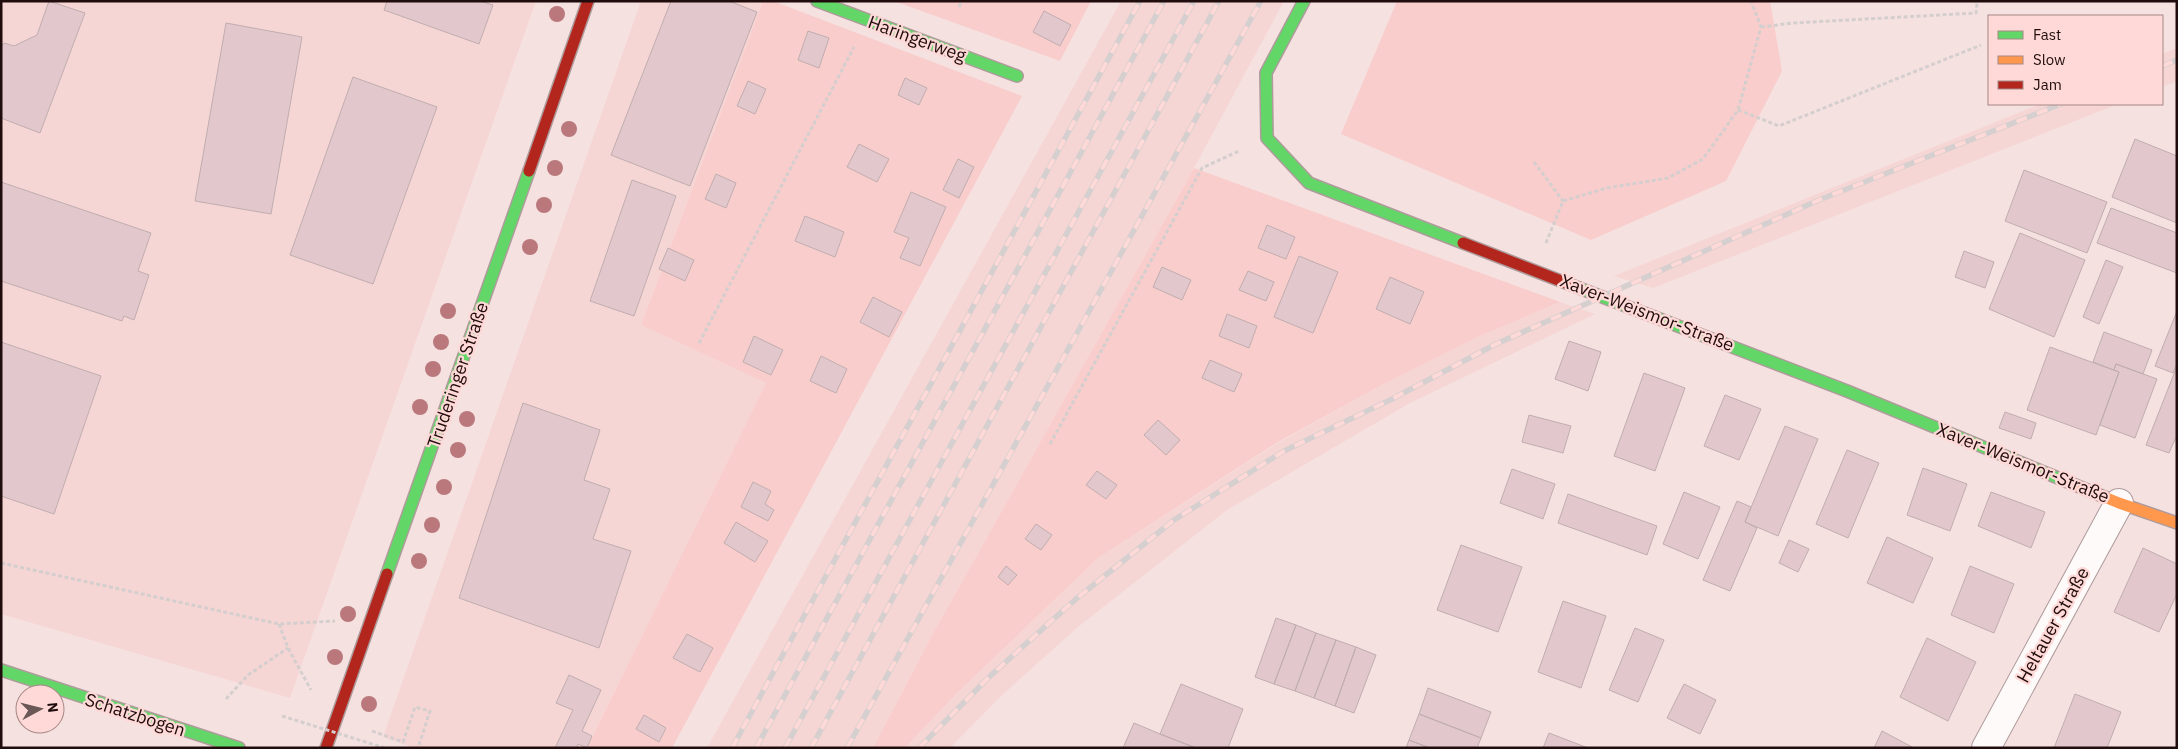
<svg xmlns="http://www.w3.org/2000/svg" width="2178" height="749" font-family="'IBM Plex Sans',sans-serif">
<rect width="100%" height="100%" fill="#f5e1e0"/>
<!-- built -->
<path fill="#f6d6d4" d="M 1,1 L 536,1 L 290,698 L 1,614 Z
M 641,1 L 763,1 L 641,325 L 766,383 L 587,748 L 415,748 L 383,737 Z
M 1121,1 L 1284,1 L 1194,168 L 930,639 L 873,748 L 707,748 Z
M 2177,48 L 2177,81 L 2162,87 L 2162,54 Z
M 2040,104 L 2118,104 L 1653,288 L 1614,276 Z
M 1560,302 L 1595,314 L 1410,403 L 1227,510 L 1079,626 L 1001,696 L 950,748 L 905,748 L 955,695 L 1098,558 L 1278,443 L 1380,386 L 1480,336 Z"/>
<!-- green -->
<path fill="#f9cdcc" d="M 763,1 L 773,1 L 1022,96 L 672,748 L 587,748 L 766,383 L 641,325 Z
M 894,1 L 1091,1 L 1060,61 Z
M 1397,1 L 1770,1 L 1782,71 L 1726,181 L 1591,240 L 1341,134 Z
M 1194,168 L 1560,302 L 1480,336 L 1380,386 L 1278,442 L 1098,558 L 955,695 L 905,748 L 873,748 L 930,639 Z"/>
<!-- building -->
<path fill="#e2c8cc" stroke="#c0adaf" d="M 49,1 L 85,13 L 40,133 L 1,118 L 1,48 L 4,43 L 14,46 L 37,35 Z
M 387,1 L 480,1 L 493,5 L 479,44 L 384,10 Z
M 671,1 L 729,1 L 757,12 L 690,186 L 611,155 Z
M 1044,11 L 1071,25 L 1060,46 L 1033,32 Z
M 226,23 L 302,37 L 271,214 L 195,201 Z
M 808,31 L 829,38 L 819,68 L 798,60 Z
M 353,77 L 437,107 L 373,284 L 290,255 Z
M 905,78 L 927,88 L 919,105 L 898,95 Z
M 748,81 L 766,89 L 755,114 L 737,106 Z
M 2135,139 L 2177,156 L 2177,223 L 2112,197 Z
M 859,144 L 889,159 L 877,182 L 847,167 Z
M 958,159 L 974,167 L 959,198 L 943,190 Z
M 2024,170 L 2107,202 L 2087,253 L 2005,221 Z
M 716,174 L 736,183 L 726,208 L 705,199 Z
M 632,180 L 676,196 L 634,316 L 590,301 Z
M 1,182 L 151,233 L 138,271 L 149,275 L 134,320 L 124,316 L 122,321 L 1,281 Z
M 911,192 L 946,207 L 920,266 L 900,258 L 909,238 L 894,232 Z
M 2111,208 L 2177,233 L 2177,273 L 2097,243 Z
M 805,216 L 844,232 L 835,257 L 795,241 Z
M 1267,225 L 1295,237 L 1286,259 L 1258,248 Z
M 2020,233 L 2085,260 L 2054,337 L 1989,309 Z
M 668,248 L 694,260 L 685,281 L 659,269 Z
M 1964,251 L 1994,262 L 1985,288 L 1955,277 Z
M 1299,256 L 1338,272 L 1313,333 L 1274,317 Z
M 2106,260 L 2123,267 L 2099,324 L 2083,317 Z
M 1162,267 L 1191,280 L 1182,300 L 1153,287 Z
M 1248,271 L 1274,282 L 1266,301 L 1239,290 Z
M 1390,277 L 1424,292 L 1410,324 L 1376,309 Z
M 873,297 L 902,312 L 889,337 L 860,322 Z
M 2177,311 L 2177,363 L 2173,373 L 2155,366 Z
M 1227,314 L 1257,326 L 1249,348 L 1219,336 Z
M 2104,332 L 2152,350 L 2143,374 L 2116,364 L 2114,370 L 2093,362 Z
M 754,336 L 783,350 L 771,375 L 743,362 Z
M 1569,341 L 1601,352 L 1588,391 L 1555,379 Z
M 1,342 L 101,376 L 54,514 L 1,496 Z
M 2050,347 L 2119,372 L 2096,435 L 2027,410 Z
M 821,356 L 847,369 L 836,393 L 810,381 Z
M 1210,360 L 1242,374 L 1234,392 L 1202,378 Z
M 2116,364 L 2157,379 L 2135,438 L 2100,425 L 2119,372 L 2114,370 Z
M 2177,366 L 2177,435 L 2169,453 L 2146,445 Z
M 1644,373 L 1685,388 L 1655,471 L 1614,456 Z
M 1725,395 L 1761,409 L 1739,460 L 1704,446 Z
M 523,403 L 600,430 L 584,480 L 610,489 L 593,539 L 631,551 L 599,648 L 459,598 Z
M 2005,412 L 2036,423 L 2031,439 L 1999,428 Z
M 1529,415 L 1571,426 L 1563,453 L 1522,442 Z
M 1158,420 L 1180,440 L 1166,455 L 1144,435 Z
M 1785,426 L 1818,439 L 1778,536 L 1745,522 Z
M 1847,450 L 1879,463 L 1848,538 L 1816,524 Z
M 1923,468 L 1967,484 L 1950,531 L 1907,515 Z
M 1512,469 L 1555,484 L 1543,519 L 1500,503 Z
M 1097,471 L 1117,485 L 1106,499 L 1086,485 Z
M 753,482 L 771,491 L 765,504 L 774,510 L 768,521 L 741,507 Z
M 1684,492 L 1720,507 L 1698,559 L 1663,544 Z
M 1991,492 L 2045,512 L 2031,548 L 1978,526 Z
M 1568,494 L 1657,526 L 1647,555 L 1558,523 Z
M 1737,501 L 1751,507 L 1745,522 L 1757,528 L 1730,591 L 1703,580 Z
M 736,522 L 768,541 L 755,562 L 724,543 Z
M 1036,524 L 1052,535 L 1041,550 L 1025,539 Z
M 1887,537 L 1933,558 L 1913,603 L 1867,583 Z
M 1789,540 L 1809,549 L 1798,572 L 1779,563 Z
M 1461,545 L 1522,567 L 1498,632 L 1437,610 Z
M 2143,548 L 2177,564 L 2177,594 L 2159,632 L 2114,612 Z
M 1006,566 L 1017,575 L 1008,585 L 998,577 Z
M 1970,566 L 2014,584 L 1994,633 L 1951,615 Z
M 1563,601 L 1606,616 L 1581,688 L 1538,672 Z
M 1276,618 L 1296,625 L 1274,684 L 1255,677 Z
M 1296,625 L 1316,633 L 1295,691 L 1274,684 Z
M 1635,628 L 1664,640 L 1638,702 L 1609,690 Z
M 1316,633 L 1336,640 L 1314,698 L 1295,691 Z
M 687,634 L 713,648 L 700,672 L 673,658 Z
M 1927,638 L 1976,662 L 1948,721 L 1900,697 Z
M 1336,640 L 1356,647 L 1335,706 L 1314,698 Z
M 1356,647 L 1376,655 L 1354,713 L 1335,706 Z
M 569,675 L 601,690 L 582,731 L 592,736 L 587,748 L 578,744 L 577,748 L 555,748 L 573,710 L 556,703 Z
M 1181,684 L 1243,709 L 1228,748 L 1196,748 L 1160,734 Z
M 1684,684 L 1716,700 L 1700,734 L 1667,718 Z
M 1428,688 L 1491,712 L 1481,738 L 1419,714 Z
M 2075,694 L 2121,712 L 2107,748 L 2054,748 Z
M 1419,714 L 1481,738 L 1477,748 L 1430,748 L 1409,740 Z
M 644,715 L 666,728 L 659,742 L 636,729 Z
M 1134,723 L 1160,734 L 1196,748 L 1123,748 Z
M 1882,731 L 1914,748 L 1874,748 Z
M 1549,733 L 1588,748 L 1543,748 Z
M 1409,740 L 1430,748 L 1406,748 Z"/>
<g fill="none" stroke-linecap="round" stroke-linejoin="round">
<defs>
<path id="street" d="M 1986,748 L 2119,503"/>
<path id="fast" d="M 817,1 L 1017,76
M 1304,1 L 1266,73 L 1267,138 L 1309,183 L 1463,243
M 1579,288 L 1847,391 L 2063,480
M 387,574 L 529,171
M 1,670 L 239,748"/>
<path id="slow" d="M 2063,480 L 2119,503 L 2177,523"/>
<path id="jam" d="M 529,171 L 588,1
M 1463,243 L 1579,288
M 326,748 L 387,574"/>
</defs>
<!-- street casing -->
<use href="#street" stroke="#ae9b9b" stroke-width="30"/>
<!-- fast casing -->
<use href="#fast" stroke="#ae9b9b" stroke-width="14"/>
<!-- slow casing -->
<use href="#slow" stroke="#ae9b9b" stroke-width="14"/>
<!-- jam casing -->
<use href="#jam" stroke="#ae9b9b" stroke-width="14"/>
<!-- path -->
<path stroke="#d5cece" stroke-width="3" stroke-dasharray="4 2.5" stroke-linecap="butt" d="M 959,7 L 962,1
M 1761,27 L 1793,23 L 1976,13 L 1977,3 L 1975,1
M 1738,110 L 1779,126 L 1981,45
M 1534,162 L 1563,201
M 1546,243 L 1563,201 L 1607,188 L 1668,178 L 1703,159 L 1738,110 L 1761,27 L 1751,1
M 699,343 L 854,47
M 1050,444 L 1202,168 L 1239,151
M 1,563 L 279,624 L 335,621
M 279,624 L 288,648 L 311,690
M 226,699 L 248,675 L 288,648
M 372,731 L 403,742 L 415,707 L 430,711 L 418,748"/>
<!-- street -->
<use href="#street" stroke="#fefafa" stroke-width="28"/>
<!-- fast -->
<use href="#fast" stroke="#63d668" stroke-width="11"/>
<!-- slow -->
<use href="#slow" stroke="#ff974d" stroke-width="11"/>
<!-- jam -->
<use href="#jam" stroke="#b3261e" stroke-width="11"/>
<defs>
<path id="rail" d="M 2162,66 L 2177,60
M 732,748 L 1140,1
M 756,748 L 1164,1
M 785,748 L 1194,1
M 811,748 L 1219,1
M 847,748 L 1261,1
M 919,748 L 989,677 L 1076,599 L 1174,520 L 1284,451 L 1392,399 L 1496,344 L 1819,200 L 2061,104"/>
</defs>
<!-- rail casing -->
<use href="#rail" stroke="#d6cfcf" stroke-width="5.5"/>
<!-- rail -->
<use href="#rail" stroke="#fed9d7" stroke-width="4" stroke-dasharray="11" stroke-linecap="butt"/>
<!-- path-bridge -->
<path stroke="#d5cece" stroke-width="3" stroke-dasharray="4 2.5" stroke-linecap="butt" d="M 282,716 L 385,748"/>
</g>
<!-- trees -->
<g fill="#ba787c">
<circle cx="557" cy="14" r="8"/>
<circle cx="569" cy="129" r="8"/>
<circle cx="555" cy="168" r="8"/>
<circle cx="544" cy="205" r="8"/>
<circle cx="530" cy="247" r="8"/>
<circle cx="448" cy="311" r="8"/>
<circle cx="441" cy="342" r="8"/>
<circle cx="433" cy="369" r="8"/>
<circle cx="420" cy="407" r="8"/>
<circle cx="467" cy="419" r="8"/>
<circle cx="458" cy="450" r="8"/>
<circle cx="444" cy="487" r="8"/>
<circle cx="432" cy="525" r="8"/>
<circle cx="419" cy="561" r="8"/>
<circle cx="348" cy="614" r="8"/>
<circle cx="335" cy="657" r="8"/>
<circle cx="369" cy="704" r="8"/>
</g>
<g text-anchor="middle" stroke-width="4.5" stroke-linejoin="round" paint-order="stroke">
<!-- street labels -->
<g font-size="18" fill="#200c0c" stroke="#fed9d7">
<text transform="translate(917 39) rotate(20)" y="6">Haringerweg</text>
<text transform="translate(1647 313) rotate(21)" y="6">Xaver-Weismor-Straße</text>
<text transform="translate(458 375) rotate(-71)" y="6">Truderinger Straße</text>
<text transform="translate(2023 463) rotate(22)" y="6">Xaver-Weismor-Straße</text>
<text transform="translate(2053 625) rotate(-61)" y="6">Heltauer Straße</text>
<text transform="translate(135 715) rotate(18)" y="6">Schatzbogen</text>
</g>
</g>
<!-- border -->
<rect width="2178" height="749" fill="none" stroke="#200c0c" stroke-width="5"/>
<!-- legend -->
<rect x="1988" y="15" width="175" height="90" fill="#fed9d7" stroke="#a58786"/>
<rect x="1998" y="31" width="25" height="8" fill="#63d668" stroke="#a58786"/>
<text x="2033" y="40" font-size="15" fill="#200c0c">Fast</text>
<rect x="1998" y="56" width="25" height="8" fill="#ff974d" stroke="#a58786"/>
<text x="2033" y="65" font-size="15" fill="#200c0c">Slow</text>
<rect x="1998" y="81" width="25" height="8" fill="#b3261e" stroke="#a58786"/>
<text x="2033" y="90" font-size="15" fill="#200c0c">Jam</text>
<!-- north arrow -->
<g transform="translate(40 709) rotate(83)"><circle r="24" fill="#fed9d7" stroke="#a58786"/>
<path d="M0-4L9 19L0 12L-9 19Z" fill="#6b5756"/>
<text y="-8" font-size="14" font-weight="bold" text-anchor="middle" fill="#200c0c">N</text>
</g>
</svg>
